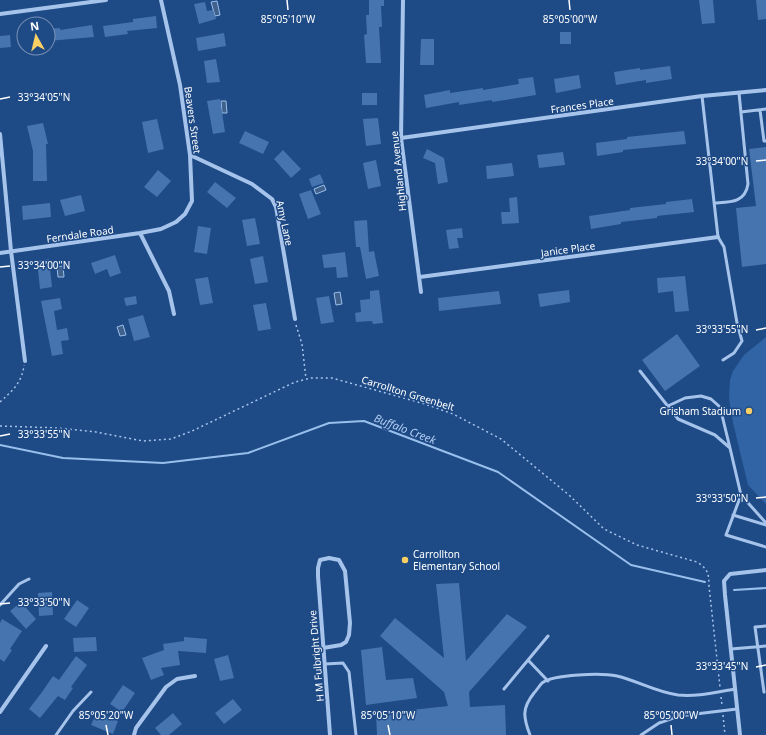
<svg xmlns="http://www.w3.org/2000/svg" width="766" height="735" font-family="'Noto Sans',sans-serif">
<rect width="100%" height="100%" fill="#1e4a86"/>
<!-- green -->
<path fill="#3164a4" d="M 766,337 L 766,504 L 748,485 L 733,423 L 729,398 L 730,380 L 733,371 L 744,355 Z"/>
<!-- water -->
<path fill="#40618c" stroke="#99bfec" d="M 217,1 L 220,15 L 215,16 L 211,2 Z
M 221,101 L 226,101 L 227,113 L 222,113 Z
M 324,185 L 326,190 L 316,194 L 314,189 Z
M 63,266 L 64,277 L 58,277 L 57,267 Z
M 340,292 L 342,304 L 336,305 L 334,293 Z
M 123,325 L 126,335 L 120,336 L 117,327 Z"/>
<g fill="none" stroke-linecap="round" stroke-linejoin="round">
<!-- stream -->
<path stroke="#99bfec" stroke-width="2" d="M 0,445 L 63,458 L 163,463 L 248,453 L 329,423 L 364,421 L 498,472 L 631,565 L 705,582
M 734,590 L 766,588"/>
</g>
<!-- building -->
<path fill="#4674af" d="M 369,0 L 384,0 L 384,6 L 381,6 L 382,27 L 379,27 L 381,63 L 366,63 L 364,35 L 367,34 L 366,15 L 369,15 Z
M 699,0 L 713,0 L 715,23 L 702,24 Z
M 756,0 L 766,0 L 766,19 L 758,20 Z
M 205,2 L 207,11 L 213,10 L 216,19 L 199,24 L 194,4 Z
M 156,16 L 157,28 L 127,31 L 128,34 L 105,37 L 103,26 L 133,22 L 133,19 Z
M 92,25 L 94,37 L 48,41 L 48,29 L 60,28 L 60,30 Z
M 560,32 L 571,32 L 571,44 L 560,44 Z
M 224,33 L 226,46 L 198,51 L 196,38 Z
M 10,35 L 11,47 L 0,48 L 0,36 Z
M 421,39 L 434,39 L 434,65 L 420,65 Z
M 216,59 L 220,82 L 207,83 L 204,61 Z
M 670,66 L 672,79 L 646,83 L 646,80 L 616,85 L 614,72 L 640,68 L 640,70 Z
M 579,75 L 581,88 L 556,93 L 554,79 Z
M 533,77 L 536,95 L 492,102 L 492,100 L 459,105 L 459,102 L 426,108 L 424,95 L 450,90 L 450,93 L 483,88 L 483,90 L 519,84 L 518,79 Z
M 362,93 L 377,93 L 377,105 L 362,105 Z
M 220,99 L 225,132 L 213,134 L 207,101 Z
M 378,118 L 381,144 L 366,146 L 363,119 Z
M 157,119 L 164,149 L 148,153 L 142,122 Z
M 43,123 L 48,144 L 46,144 L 47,181 L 33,181 L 33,151 L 27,126 Z
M 245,131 L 269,142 L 263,154 L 239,143 Z
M 684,131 L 686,144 L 623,150 L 623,152 L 597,156 L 596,143 L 627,139 L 627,137 Z
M 766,147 L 766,264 L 742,267 L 736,208 L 756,206 L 749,149 Z
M 427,149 L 444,158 L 448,182 L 438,184 L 435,163 L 423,158 Z
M 283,150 L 301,169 L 291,178 L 274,159 Z
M 563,152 L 565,165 L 539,168 L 537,155 Z
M 376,160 L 381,186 L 368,189 L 363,163 Z
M 512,163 L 514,176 L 487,179 L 486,166 Z
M 158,170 L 171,181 L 157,197 L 144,187 Z
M 320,174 L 324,183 L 312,187 L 309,179 Z
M 215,182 L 236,198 L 227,208 L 207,192 Z
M 311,190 L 321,214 L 308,219 L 299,194 Z
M 81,195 L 85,211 L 65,216 L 60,200 Z
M 517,197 L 519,223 L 502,224 L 501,212 L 510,212 L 509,198 Z
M 692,199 L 694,212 L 657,216 L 657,218 L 621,222 L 621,224 L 591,229 L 589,216 L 630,210 L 630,208 L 666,204 L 666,202 Z
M 50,203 L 51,217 L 23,220 L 22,206 Z
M 255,218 L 260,244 L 247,246 L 242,220 Z
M 367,220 L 369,252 L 374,251 L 379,276 L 366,279 L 360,247 L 356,247 L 354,221 Z
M 198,226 L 211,228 L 207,254 L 194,252 Z
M 462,228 L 463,238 L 457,238 L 459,248 L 449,249 L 446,230 Z
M 345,252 L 348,277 L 337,278 L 336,267 L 324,268 L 322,255 Z
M 115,255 L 121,273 L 110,277 L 107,269 L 95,274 L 91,263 Z
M 263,256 L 268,282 L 255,284 L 250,259 Z
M 49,259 L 52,287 L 40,289 L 37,261 Z
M 685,276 L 689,311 L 675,312 L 673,291 L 658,293 L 657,278 Z
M 208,277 L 213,303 L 200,305 L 195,279 Z
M 379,290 L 383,323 L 373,324 L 372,321 L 356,322 L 355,313 L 361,312 L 360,300 L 370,299 L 370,291 Z
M 569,290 L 570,302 L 540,307 L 538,294 Z
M 499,291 L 501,304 L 439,311 L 438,298 Z
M 136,296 L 137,304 L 126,306 L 124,298 Z
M 329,296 L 334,322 L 321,324 L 316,298 Z
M 60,298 L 62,309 L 54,311 L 57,330 L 67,328 L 69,340 L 61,341 L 63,354 L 52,356 L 41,301 Z
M 266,303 L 271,329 L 258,331 L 253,305 Z
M 143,315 L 150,337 L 134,341 L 128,319 Z
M 677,334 L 700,366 L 665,391 L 642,360 Z
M 459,583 L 466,661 L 507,614 L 527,627 L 469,692 L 470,707 L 505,705 L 506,735 L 377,735 L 376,714 L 448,706 L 444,692 L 380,636 L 395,618 L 444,658 L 436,584 Z
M 52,592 L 53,615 L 39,616 L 38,593 Z
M 77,600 L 89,608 L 76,627 L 64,619 Z
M 21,602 L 36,619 L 26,629 L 10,611 Z
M 2,619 L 22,631 L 10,649 L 12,650 L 4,662 L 0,659 L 0,623 Z
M 96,637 L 97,651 L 74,652 L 73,638 Z
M 184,637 L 207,639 L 206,653 L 178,651 L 180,665 L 161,668 L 164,675 L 151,680 L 142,658 L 164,650 L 163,644 L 184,641 Z
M 382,647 L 386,680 L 413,678 L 417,698 L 366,705 L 361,650 Z
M 228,655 L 234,678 L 220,681 L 214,659 Z
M 76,656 L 87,665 L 71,687 L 73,688 L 65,700 L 58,696 L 40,718 L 29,709 L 42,692 L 53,676 L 59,680 Z
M 123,685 L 135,693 L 122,712 L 110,704 Z
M 233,699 L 242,710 L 224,724 L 215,713 Z
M 97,712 L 118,721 L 113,734 L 91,725 Z
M 173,713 L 182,724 L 169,735 L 161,735 L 155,728 Z"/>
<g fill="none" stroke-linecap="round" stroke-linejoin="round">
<!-- path -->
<path stroke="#a6c4eb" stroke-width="1.5" stroke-dasharray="2 3" stroke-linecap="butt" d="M 296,325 L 302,344 L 306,379
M 0,402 C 12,391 22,383 24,365
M 0,426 L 58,428 L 96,432 L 143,441 L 171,439 L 192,431 L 295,382 L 311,378 L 332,378 L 425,404 L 453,414 L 501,439 L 569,495 L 604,529 L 637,545 L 697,562 C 708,569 709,574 709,586 L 720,687
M 721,697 L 722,705
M 723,715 L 725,735"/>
<!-- service -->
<path stroke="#a6c4eb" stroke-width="3" d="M 702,96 L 718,237 L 724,247 L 737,323 L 742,341 L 734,353 L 723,360
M 760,110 L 764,141 L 766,141
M 741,112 L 766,109
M 715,203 C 730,202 745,203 748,184 L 739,93
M 640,371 L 678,419 L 715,435 L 730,448 L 741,495 L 726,535 L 766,547
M 668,406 L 685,398 L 701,396 L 711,399 L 720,407 L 730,448
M 741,495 L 766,523
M 733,515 L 766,525
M 0,605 L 19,584 L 29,579
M 731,649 L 766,646
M 528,660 L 548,681
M 325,664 L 343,663 L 349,672 L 356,735
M 504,689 L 548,636
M 764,692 L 755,627 L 766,626
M 56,735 L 73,711 L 91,692
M 530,735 C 523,717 522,708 534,693 C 537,690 539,686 542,683 C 554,674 602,673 617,676 C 638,681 656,692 678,695 C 697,697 716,692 735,689
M 641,735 L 659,723 L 679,716 L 737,709"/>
<!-- minor -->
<path stroke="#a6c4eb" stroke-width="4" d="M 403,0 L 401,138 L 421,292
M 0,14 L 106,0
M 0,134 L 11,251 L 25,361
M 401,138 L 702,96 L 766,90
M 190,155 L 252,184 L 272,199 L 276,207 L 295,319
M 140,233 L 169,291 L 174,314
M 0,253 L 140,233 L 161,229 L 176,222 L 185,214 L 192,201 L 190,155 L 180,85 L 161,0
M 420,277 L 718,237
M 323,648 L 341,645 L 346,642 L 349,635 L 350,623 L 345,571 L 339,560 L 329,558 L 320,560 L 318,568 L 318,576 L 330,735
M 0,712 L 46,646
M 134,735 L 136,728 L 166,687 L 177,679 L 195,676
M 740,735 L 725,595 L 724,581 L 730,574 L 766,570"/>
</g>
<!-- ticks -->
<path fill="none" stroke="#fff" stroke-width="1.5" d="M 287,0 L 288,10M 569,0 L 570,10M 0,99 L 10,97M 756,161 L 766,160M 0,267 L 10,266M 756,330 L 766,328M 0,436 L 10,434M 756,498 L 766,497M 0,604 L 10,603M 756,667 L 766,665M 106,725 L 108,735M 388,725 L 390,735M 671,725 L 672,735"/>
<!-- markers -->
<g fill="#fad065" stroke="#1e4a86" stroke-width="1.5">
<circle cx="749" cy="411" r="4"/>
<circle cx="405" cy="560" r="4"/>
</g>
<g text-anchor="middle" stroke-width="3" stroke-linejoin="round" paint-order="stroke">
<!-- street labels -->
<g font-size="10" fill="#fff" stroke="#1e4a86">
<text transform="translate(582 105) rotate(-8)" y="4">Frances Place</text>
<text transform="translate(193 120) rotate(82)" y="4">Beavers Street</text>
<text transform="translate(398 171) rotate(-96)" y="4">Highland Avenue</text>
<text transform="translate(285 223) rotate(78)" y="4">Amy Lane</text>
<text transform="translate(80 234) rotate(-8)" y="4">Ferndale Road</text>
<text transform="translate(568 249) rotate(-8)" y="4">Janice Place</text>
<text transform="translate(408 393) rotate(17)" y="4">Carrollton Greenbelt</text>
<text transform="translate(316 656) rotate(-95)" y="4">H M Fulbright Drive</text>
</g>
<!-- poi labels -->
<g font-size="10" fill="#fff" stroke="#1e4a86" text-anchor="end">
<text x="741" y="415">Grisham Stadium</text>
<text x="413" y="558" text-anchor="start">Carrollton<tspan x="413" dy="12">Elementary School</tspan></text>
</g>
<!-- water labels -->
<g font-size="11" font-style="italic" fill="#b2cef2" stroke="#1e4a86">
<text transform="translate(405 429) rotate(21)" y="4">Buffalo Creek</text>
</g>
</g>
<g font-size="10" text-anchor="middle" fill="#fff" stroke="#1e4a86" stroke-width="3" stroke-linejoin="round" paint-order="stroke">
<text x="288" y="23">85°05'10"W</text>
<text x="570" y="23">85°05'00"W</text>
<text x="44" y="101">33°34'05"N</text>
<text x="722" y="165">33°34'00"N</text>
<text x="44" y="269">33°34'00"N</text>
<text x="722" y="333">33°33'55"N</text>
<text x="44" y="438">33°33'55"N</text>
<text x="722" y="502">33°33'50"N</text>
<text x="44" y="606">33°33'50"N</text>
<text x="722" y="670">33°33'45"N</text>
<text x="106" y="719">85°05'20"W</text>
<text x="388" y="719">85°05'10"W</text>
<text x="671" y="719">85°05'00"W</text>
</g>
<!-- north arrow -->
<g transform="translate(36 36) rotate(352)"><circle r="19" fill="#1e4a86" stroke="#7892b6"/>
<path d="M0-3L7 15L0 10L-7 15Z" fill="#fad065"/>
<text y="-6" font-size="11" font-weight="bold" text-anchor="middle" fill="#ffffff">N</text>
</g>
</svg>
